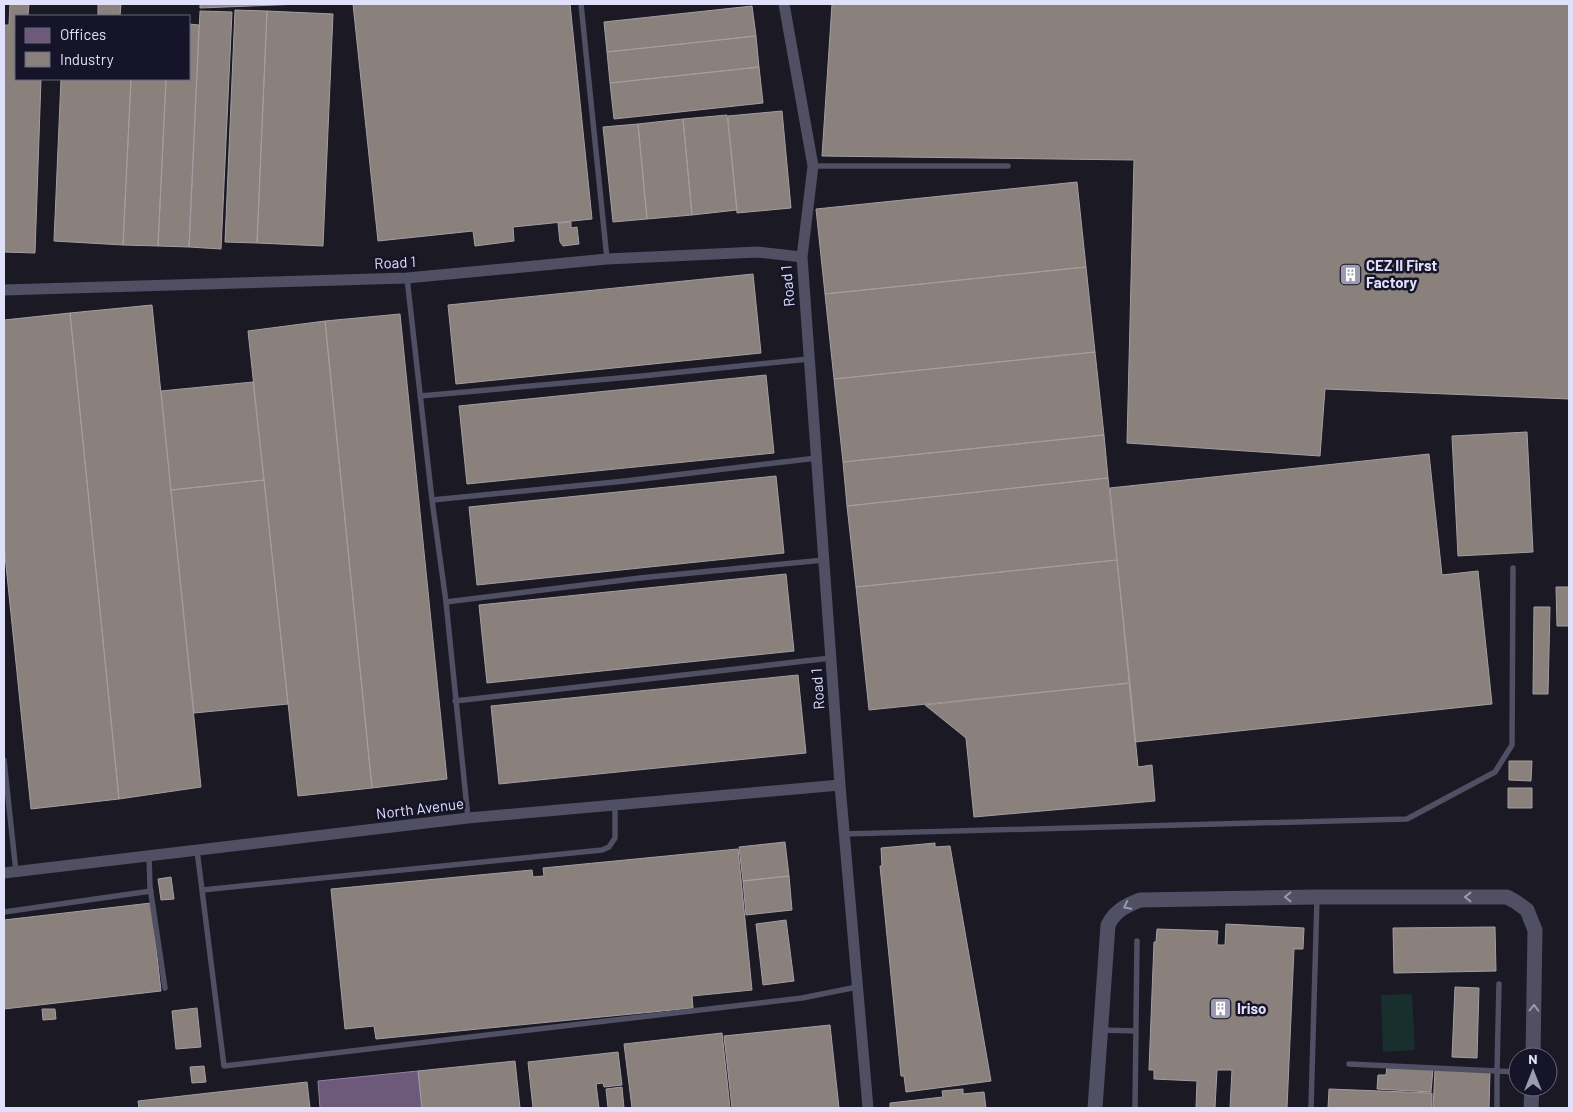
<svg xmlns="http://www.w3.org/2000/svg" width="1573" height="1112" font-family="Barlow,sans-serif">
<rect width="100%" height="100%" fill="#1a1924"/>
<!-- green -->
<path fill="#182f2e" d="M 1412,994 L 1415,1050 L 1383,1052 L 1381,995 Z"/>
<!-- offices -->
<path fill="#6d597a" stroke="#9082a1" d="M 418,1071 L 422,1108 L 320,1108 L 318,1081 Z"/>
<!-- industry -->
<path fill="#8a817c" stroke="#a49ea2" d="M 10,4 L 29,4 L 28,16 L 16,16 L 16,79 L 41,79 L 35,253 L 4,252 L 4,25 L 9,25 Z
M 98,4 L 121,4 L 120,16 L 98,16 Z
M 200,4 L 301,4 L 200,8 Z
M 353,4 L 570,4 L 592,219 L 513,227 L 514,241 L 475,246 L 473,231 L 378,241 Z
M 832,4 L 1569,4 L 1569,399 L 1325,389 L 1320,456 L 1127,443 L 1134,160 L 822,156 Z
M 752,6 L 756,36 L 607,52 L 604,22 Z
M 235,10 L 267,11 L 257,243 L 225,242 Z
M 200,11 L 232,12 L 221,249 L 189,247 Z
M 267,11 L 333,14 L 323,246 L 257,243 Z
M 189,24 L 199,25 L 189,247 L 158,246 L 166,79 L 189,79 Z
M 756,36 L 759,67 L 610,83 L 607,52 Z
M 759,67 L 763,103 L 614,119 L 610,83 Z
M 61,79 L 131,79 L 123,245 L 54,241 Z
M 131,79 L 166,79 L 158,246 L 123,245 Z
M 782,111 L 791,208 L 737,213 L 728,116 Z
M 727,115 L 737,210 L 692,215 L 683,119 Z
M 683,119 L 692,215 L 647,219 L 638,124 Z
M 638,124 L 647,219 L 613,222 L 603,127 Z
M 1077,182 L 1086,267 L 825,294 L 816,209 Z
M 571,222 L 571,228 L 577,227 L 579,244 L 563,246 L 560,242 L 558,223 Z
M 1086,267 L 1095,352 L 834,379 L 825,294 Z
M 753,274 L 761,353 L 456,384 L 448,305 Z
M 152,305 L 201,787 L 119,799 L 70,313 Z
M 70,313 L 119,799 L 31,809 L 4,546 L 4,320 Z
M 400,314 L 447,779 L 372,788 L 325,321 Z
M 325,321 L 372,788 L 298,796 L 248,331 Z
M 1095,352 L 1104,435 L 843,462 L 834,379 Z
M 766,375 L 774,453 L 467,484 L 459,406 Z
M 253,382 L 264,480 L 171,490 L 161,391 Z
M 1527,432 L 1533,552 L 1458,556 L 1452,436 Z
M 1104,435 L 1108,478 L 847,506 L 843,462 Z
M 1429,454 L 1442,575 L 1478,571 L 1492,704 L 1135,742 L 1110,488 Z
M 776,476 L 784,553 L 477,585 L 469,507 Z
M 1108,478 L 1117,560 L 856,587 L 847,506 Z
M 264,480 L 288,704 L 194,713 L 171,490 Z
M 1117,560 L 1130,683 L 869,710 L 856,587 Z
M 786,574 L 794,651 L 487,683 L 479,605 Z
M 1556,587 L 1569,587 L 1569,626 L 1557,626 Z
M 1534,607 L 1550,607 L 1548,694 L 1533,694 Z
M 798,675 L 806,753 L 499,784 L 491,706 Z
M 1130,683 L 1138,767 L 1152,765 L 1155,801 L 974,817 L 966,738 L 925,705 Z
M 1509,761 L 1532,761 L 1531,781 L 1509,780 Z
M 1508,788 L 1532,788 L 1532,808 L 1508,808 Z
M 785,842 L 789,876 L 743,881 L 739,847 Z
M 935,843 L 935,847 L 950,846 L 991,1081 L 906,1092 L 904,1076 L 901,1076 L 880,866 L 882,866 L 881,848 Z
M 738,849 L 752,990 L 692,996 L 693,1008 L 376,1039 L 374,1026 L 345,1029 L 331,889 L 532,870 L 533,877 L 544,876 L 543,868 Z
M 789,876 L 792,910 L 746,915 L 743,881 Z
M 171,877 L 174,899 L 161,900 L 158,879 Z
M 151,903 L 161,991 L 4,1009 L 4,920 Z
M 786,920 L 794,981 L 763,985 L 756,924 Z
M 1226,924 L 1304,928 L 1303,949 L 1294,949 L 1287,1108 L 1230,1108 L 1232,1070 L 1217,1070 L 1215,1108 L 1196,1108 L 1197,1081 L 1154,1079 L 1154,1070 L 1149,1070 L 1154,942 L 1156,942 L 1157,929 L 1218,931 L 1217,945 L 1225,945 Z
M 1495,927 L 1496,971 L 1394,973 L 1393,928 Z
M 1455,987 L 1479,988 L 1477,1058 L 1452,1057 Z
M 197,1008 L 201,1047 L 176,1049 L 172,1011 Z
M 42,1009 L 55,1009 L 56,1019 L 43,1020 Z
M 830,1025 L 839,1108 L 732,1108 L 724,1036 Z
M 722,1033 L 730,1108 L 632,1108 L 624,1044 Z
M 618,1052 L 622,1085 L 604,1087 L 603,1083 L 596,1084 L 599,1108 L 533,1108 L 528,1062 Z
M 515,1061 L 520,1108 L 422,1108 L 418,1071 Z
M 204,1066 L 206,1082 L 192,1083 L 190,1067 Z
M 1387,1066 L 1433,1069 L 1431,1092 L 1377,1089 L 1378,1075 L 1386,1075 Z
M 1435,1070 L 1490,1072 L 1489,1108 L 1433,1108 Z
M 307,1082 L 310,1108 L 139,1108 L 138,1101 Z
M 622,1087 L 624,1108 L 608,1108 L 606,1089 Z
M 963,1089 L 963,1094 L 984,1092 L 986,1108 L 890,1108 L 890,1103 L 943,1097 L 942,1091 Z
M 1329,1089 L 1432,1093 L 1432,1108 L 1328,1108 Z"/>
<g fill="none" stroke-linecap="round" stroke-linejoin="round">
<!-- service -->
<path stroke="#504f63" stroke-width="5.5" d="M 581,4 L 607,259
M 813,166 L 1008,166
M 407,278 L 432,500 L 446,602 L 468,818
M 420,396 L 642,376 L 809,359
M 432,500 L 625,481 L 817,458
M 446,602 L 640,578 L 824,560
M 455,701 L 831,658
M 4,760 L 16,872
M 844,834 L 1407,819 L 1495,772 L 1512,745 L 1513,568
M 197,850 L 224,1066 L 802,998 L 857,987
M 149,856 L 150,887 L 165,988
M 202,890 L 602,850 L 609,847 L 615,838 L 615,805
M 4,912 L 151,891
M 1499,984 L 1497,1071 L 1518,1072
M 1102,1030 L 1136,1031
M 1349,1064 L 1497,1071 L 1497,1108
M 1135,1108 L 1137,941
M 1311,1108 L 1317,898"/>
<!-- minor -->
<path stroke="#504f63" stroke-width="11" d="M 784,4 L 813,166 L 802,257 L 840,785 L 868,1108
M 4,290 L 407,278 L 607,259 L 758,252 L 802,257
M 4,873 L 468,818 L 840,785"/>
<!-- tertiary -->
<path stroke="#504f63" stroke-width="15" d="M 1095,1108 L 1108,925 C 1115,911 1125,906 1140,900 L 1317,897 L 1507,897 L 1516,902 L 1527,910 L 1535,930 L 1533,1057
M 1531,1108 L 1532,1087"/>
</g>
<!-- one-way arrows -->
<defs><path id="oneway-chevron" d="M-2-3.5L2.5 0L-2 3.5" fill="none" stroke-width="1.6" stroke-linecap="round" stroke-linejoin="round" transform="scale(1.25)"/></defs>
<g stroke="#9898af">
<use href="#oneway-chevron" transform="translate(1288 897) rotate(179)"/>
<use href="#oneway-chevron" transform="translate(1468 897) rotate(-180)"/>
<use href="#oneway-chevron" transform="translate(1127 906) rotate(153)"/>
<use href="#oneway-chevron" transform="translate(1534 1008) rotate(-89)"/>
</g>
<!-- icons -->
<defs>
<symbol id="building-square" viewBox="-11 -11 22 22"><rect x="-9" y="-9" width="18" height="18" rx="4" fill="#9b9ab0" stroke="#161429"/><path d="M-4-6H4V6H1V3H-1V6H-4ZM-2.5-4.3h1.7v1.8h-1.7ZM.8-4.3h1.7v1.8H.8ZM-2.5-1h1.7V.8h-1.7ZM.8-1h1.7V.8H.8Z" fill="#fff"/></symbol>
</defs>
<g fill-rule="evenodd">
<use href="#building-square" x="1338" y="262" width="25" height="25"/>
<use href="#building-square" x="1208" y="996" width="25" height="25"/>
</g>
<g text-anchor="middle" stroke-width="5" stroke-linejoin="round" paint-order="stroke">
<!-- street labels -->
<g font-size="15" fill="#e1e0fb" stroke="#161429">
<text transform="translate(395 263) rotate(-3)" y="5">Road 1</text>
<text transform="translate(788 286) rotate(-95)" y="5">Road 1</text>
<text transform="translate(818 689) rotate(-94)" y="5">Road 1</text>
<text transform="translate(420 809) rotate(-7)" y="5">North Avenue</text>
</g>
<!-- poi labels -->
<g font-size="15" font-weight="bold" fill="#e1e0fb" stroke="#161429" text-anchor="start">
<text x="1366" y="271">CEZ II First<tspan x="1366" dy="17">Factory</tspan></text>
<text x="1237" y="1014">Iriso</text>
</g>
</g>
<!-- border -->
<rect width="1573" height="1112" fill="none" stroke="#e1e0fb" stroke-width="10"/>
<!-- legend -->
<rect x="15" y="15" width="175" height="65" fill="#161429" stroke="#67667d"/>
<rect x="25" y="28" width="25" height="15" fill="#6d597a" stroke="#67667d"/>
<text x="60" y="40" font-size="15" fill="#e1e0fb">Offices</text>
<rect x="25" y="52" width="25" height="15" fill="#8a817c" stroke="#67667d"/>
<text x="60" y="65" font-size="15" fill="#e1e0fb">Industry</text>
<!-- north arrow -->
<g transform="translate(1533 1072)"><circle r="24" fill="#161429" stroke="#67667d"/>
<path d="M0-4L9 19L0 12L-9 19Z" fill="#9b9ab0"/>
<text y="-8" font-size="14" font-weight="bold" text-anchor="middle" fill="#e1e0fb">N</text>
</g>
</svg>
